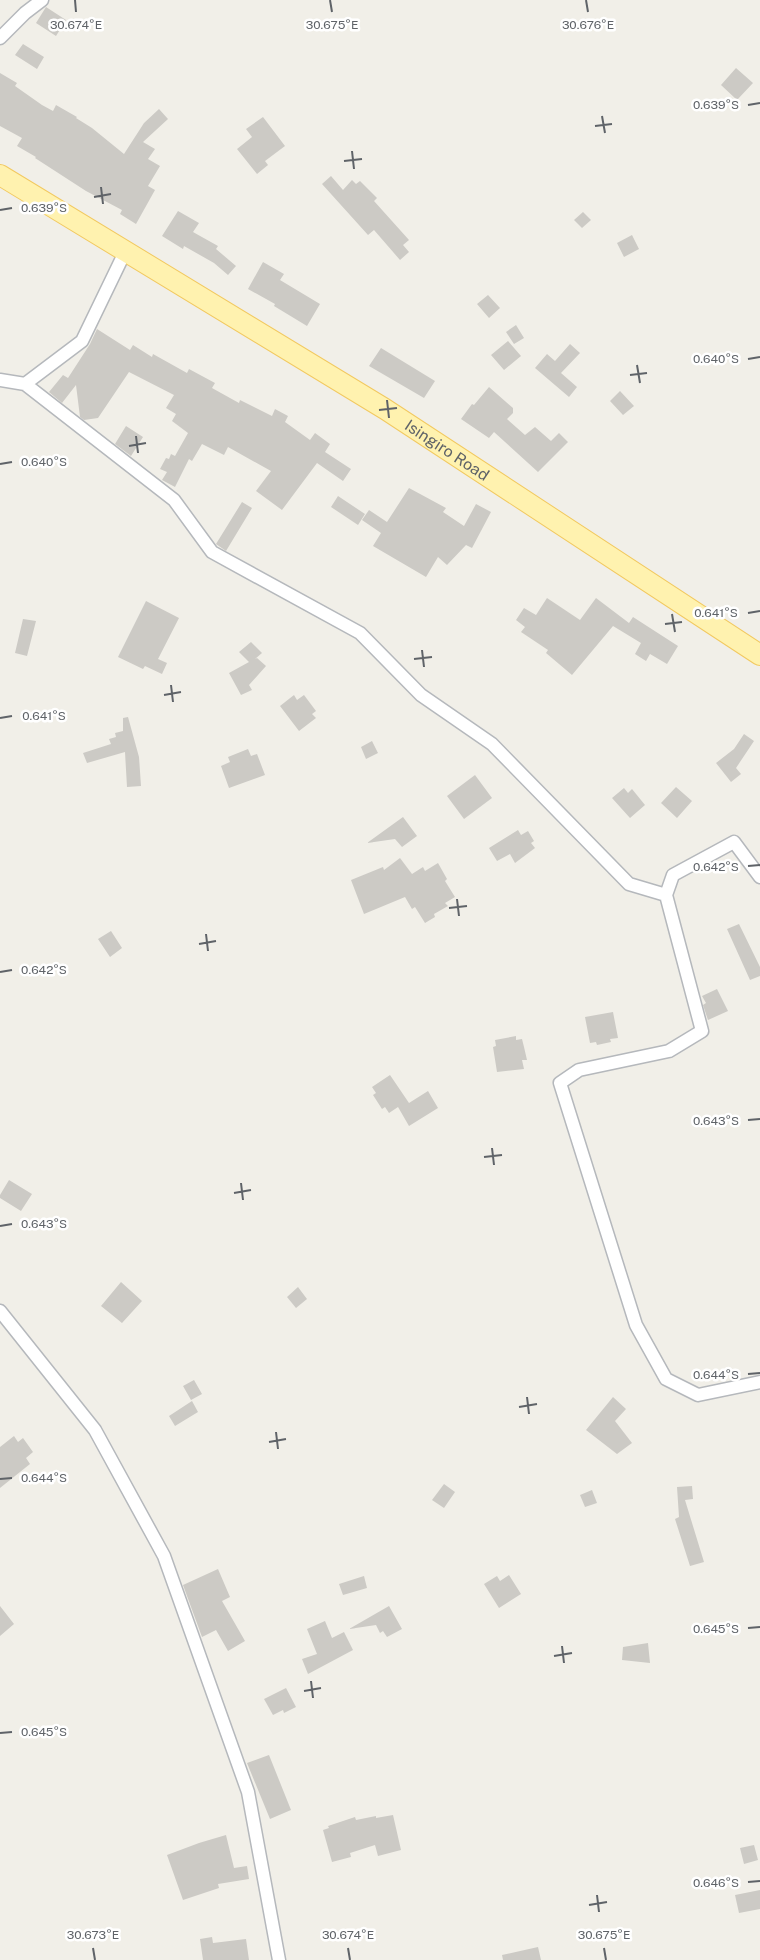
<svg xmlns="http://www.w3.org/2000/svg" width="760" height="1960" font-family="'Public Sans',sans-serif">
<rect width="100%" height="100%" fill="#f1efe8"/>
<!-- building -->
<path fill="#cccac5" d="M 46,7 L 66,20 L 56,36 L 36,23 Z
M 23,44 L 44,57 L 37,69 L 15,55 Z
M 736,68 L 753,83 L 737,100 L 721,85 Z
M 0,73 L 17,83 L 15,86 L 42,105 L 53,111 L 56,105 L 77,117 L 76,118 L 92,128 L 124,154 L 144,123 L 159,109 L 168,119 L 143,142 L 155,149 L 148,159 L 160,166 L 148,186 L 155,190 L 136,224 L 120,214 L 122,210 L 86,191 L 35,158 L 36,157 L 17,146 L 22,138 L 0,126 Z
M 263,117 L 285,146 L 265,161 L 268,165 L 257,174 L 237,149 L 252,137 L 246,129 Z
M 331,176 L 343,190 L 352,180 L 356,184 L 360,181 L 377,198 L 374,201 L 409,240 L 403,245 L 409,252 L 400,260 L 374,230 L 368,235 L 322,184 Z
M 178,211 L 199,223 L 193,232 L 218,246 L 216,249 L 236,266 L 228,275 L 214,263 L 184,246 L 183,249 L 162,236 Z
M 583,212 L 591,220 L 582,228 L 574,220 Z
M 632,235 L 639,249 L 624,257 L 617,243 Z
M 263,262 L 284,274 L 280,280 L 320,304 L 307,326 L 274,306 L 275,304 L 248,289 Z
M 488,295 L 500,308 L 489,318 L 477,304 Z
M 516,325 L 524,338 L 514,344 L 506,332 Z
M 97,329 L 130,350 L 133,345 L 152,357 L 153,354 L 187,373 L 189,369 L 215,383 L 212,388 L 239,403 L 240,400 L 272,416 L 275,409 L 288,416 L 285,422 L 310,440 L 315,433 L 330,444 L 325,452 L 351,469 L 343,481 L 317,463 L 282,510 L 256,491 L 271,471 L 228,447 L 224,455 L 202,444 L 192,461 L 189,459 L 175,487 L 162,480 L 167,472 L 160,469 L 166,458 L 169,459 L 171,454 L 175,456 L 188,433 L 172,421 L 176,414 L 166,408 L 174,395 L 129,372 L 98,418 L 84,420 L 80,417 L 76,385 L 62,403 L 49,392 L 63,375 L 68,378 L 90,344 Z
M 508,341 L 521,356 L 504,370 L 491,355 Z
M 570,344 L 580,353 L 561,373 L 577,387 L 569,397 L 535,368 L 547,354 L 555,361 Z
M 381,348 L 435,381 L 424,398 L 369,366 Z
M 489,387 L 513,408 L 513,413 L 507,419 L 525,435 L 535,427 L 551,441 L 559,433 L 568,442 L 538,472 L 494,432 L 489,438 L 461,419 L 472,404 L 474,405 Z
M 620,391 L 634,406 L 623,415 L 610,401 Z
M 126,426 L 143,437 L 131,456 L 115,444 Z
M 409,488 L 446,508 L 443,512 L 464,526 L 476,504 L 491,512 L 472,548 L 466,545 L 447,565 L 438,557 L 426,577 L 373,546 L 381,533 L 362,520 L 369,510 L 387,522 Z
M 338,496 L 365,514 L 358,525 L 331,507 Z
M 242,502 L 252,508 L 226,551 L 216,544 Z
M 547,598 L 580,620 L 596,598 L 629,623 L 633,617 L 678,646 L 667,664 L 650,654 L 646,661 L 635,654 L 641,643 L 613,626 L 572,675 L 546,653 L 548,650 L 521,632 L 525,627 L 516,620 L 524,608 L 536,615 Z
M 146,601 L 179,618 L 158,659 L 167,663 L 162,674 L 145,666 L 143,669 L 118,657 Z
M 23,619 L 36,621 L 27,656 L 15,653 Z
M 251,642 L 262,653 L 255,659 L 257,658 L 266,666 L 249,685 L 252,690 L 241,695 L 229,673 L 249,662 L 239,652 Z
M 294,695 L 297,700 L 304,695 L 316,711 L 312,714 L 316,718 L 299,731 L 280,706 Z
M 128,717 L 139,757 L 141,786 L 127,787 L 125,752 L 87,763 L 83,753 L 111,744 L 109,739 L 116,737 L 115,733 L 123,731 L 123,718 Z
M 744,734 L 754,741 L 736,768 L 741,774 L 731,782 L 716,763 L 734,749 Z
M 372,741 L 378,753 L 366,759 L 361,747 Z
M 248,749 L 251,756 L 257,754 L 265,775 L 229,788 L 221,766 L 230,762 L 228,757 Z
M 475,775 L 492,798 L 464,819 L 447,796 Z
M 676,787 L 692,801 L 677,818 L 661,803 Z
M 624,788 L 628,793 L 632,789 L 645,805 L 630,818 L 612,798 Z
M 403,817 L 417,836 L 402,847 L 395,839 L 367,843 Z
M 518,830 L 521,835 L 528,831 L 534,841 L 531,843 L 535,848 L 515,863 L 510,854 L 497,861 L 489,848 Z
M 400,858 L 412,874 L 423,867 L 425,871 L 438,863 L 447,879 L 445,881 L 455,897 L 445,903 L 448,906 L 434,914 L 435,917 L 425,923 L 415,907 L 412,909 L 405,897 L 364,914 L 351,880 L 383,867 L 384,870 Z
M 739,924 L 760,967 L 760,976 L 750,980 L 727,929 Z
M 111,931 L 122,948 L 110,957 L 98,939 Z
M 717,989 L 728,1011 L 708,1020 L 703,1005 L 706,1003 L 702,996 Z
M 613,1012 L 618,1038 L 610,1039 L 611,1042 L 597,1045 L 596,1042 L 590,1043 L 585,1017 Z
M 516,1036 L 516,1040 L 522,1039 L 524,1047 L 527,1060 L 522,1060 L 524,1069 L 497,1072 L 493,1047 L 496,1046 L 495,1040 Z
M 390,1075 L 409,1103 L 428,1091 L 438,1108 L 409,1126 L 398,1107 L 389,1113 L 385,1107 L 382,1109 L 373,1095 L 376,1093 L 372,1087 Z
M 9,1180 L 32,1194 L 21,1211 L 0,1198 L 0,1195 Z
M 121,1282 L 142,1301 L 122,1323 L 101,1306 Z
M 298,1287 L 307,1299 L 296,1308 L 287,1297 Z
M 194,1380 L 202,1394 L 191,1400 L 183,1386 Z
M 613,1397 L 626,1409 L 615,1421 L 632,1443 L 617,1454 L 586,1430 Z
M 192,1401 L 198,1412 L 175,1426 L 169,1416 Z
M 14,1436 L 18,1442 L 23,1438 L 33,1452 L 26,1458 L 30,1464 L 0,1488 L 0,1447 Z
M 444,1484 L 455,1492 L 444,1508 L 432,1500 Z
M 692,1486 L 693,1499 L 685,1500 L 704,1562 L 690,1566 L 675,1519 L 679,1517 L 677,1487 Z
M 592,1490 L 597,1503 L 585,1507 L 580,1495 Z
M 218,1569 L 230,1597 L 222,1601 L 245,1641 L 228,1651 L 216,1630 L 202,1637 L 183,1585 Z
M 509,1575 L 521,1594 L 499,1608 L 484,1584 L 497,1576 L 500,1581 Z
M 364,1576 L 367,1588 L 343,1595 L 339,1584 Z
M 0,1606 L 14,1624 L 0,1636 Z
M 389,1606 L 402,1629 L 387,1637 L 383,1631 L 380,1633 L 376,1625 L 349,1629 Z
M 325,1621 L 332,1638 L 344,1632 L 353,1650 L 308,1674 L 302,1659 L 317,1654 L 307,1629 Z
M 648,1643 L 650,1663 L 622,1660 L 623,1647 Z
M 286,1688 L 296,1707 L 284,1713 L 283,1710 L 273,1715 L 264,1699 Z
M 269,1755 L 291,1810 L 270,1819 L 247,1763 Z
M 393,1815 L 401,1850 L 378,1856 L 375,1845 L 350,1853 L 351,1857 L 332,1862 L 323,1830 L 329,1828 L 328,1826 L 355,1817 L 356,1820 L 376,1816 L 376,1818 Z
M 226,1835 L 234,1868 L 247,1866 L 249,1879 L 218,1884 L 219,1888 L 183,1900 L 167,1855 L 199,1843 Z
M 754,1845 L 758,1860 L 744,1864 L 740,1848 Z
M 760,1890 L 760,1909 L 739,1913 L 735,1895 Z
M 212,1937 L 213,1943 L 246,1939 L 249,1960 L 203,1960 L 200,1939 Z
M 538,1947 L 541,1960 L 503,1960 L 502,1955 Z"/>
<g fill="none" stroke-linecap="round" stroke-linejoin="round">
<defs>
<path id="street" d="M 0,38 L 25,13 L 42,0
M 0,380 L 25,384 L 82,341 L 125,252
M 25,384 L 174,500 L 212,552 L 360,633 L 421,695 L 492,744 L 629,884 L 666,895
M 760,877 L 734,842 L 673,875 L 666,895 L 702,1031 L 669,1051 L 579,1070 L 560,1083 L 636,1325 L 666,1379 L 698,1395 L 760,1382
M 0,1311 L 95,1430 L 164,1556 L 248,1792 L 279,1960"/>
<g id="primary">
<path id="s1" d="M 0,175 L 385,409 L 760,655"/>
</g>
</defs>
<!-- street casing -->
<use href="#street" stroke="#b5b8bc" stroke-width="15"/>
<!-- primary casing -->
<use href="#primary" stroke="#f2c960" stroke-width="22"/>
<!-- street -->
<use href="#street" stroke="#fff" stroke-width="12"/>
<!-- primary -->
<use href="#primary" stroke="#fff2af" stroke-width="20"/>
</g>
<!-- ticks -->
<path fill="none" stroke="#5f6368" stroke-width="2" d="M 75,0 L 76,12M 330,0 L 332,12M 586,0 L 588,12M 748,105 L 760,103M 602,116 L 605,133M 595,126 L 612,124M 352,151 L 354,169M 344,161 L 362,159M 101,187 L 103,204M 94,197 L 111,194M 0,210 L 12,208M 748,359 L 760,357M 637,365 L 640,383M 630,375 L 647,373M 387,400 L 389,418M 379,410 L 397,408M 136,436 L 138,453M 129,446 L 146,443M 0,464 L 12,462M 748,613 L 760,611M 672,614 L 675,632M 665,624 L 682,622M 422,650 L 424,667M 414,659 L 432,657M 171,685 L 173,702M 164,695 L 181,692M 0,718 L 12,716M 748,866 L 760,865M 457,899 L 459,916M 449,908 L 467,906M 206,934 L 208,951M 199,944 L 216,941M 0,972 L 12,970M 748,1120 L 760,1119M 492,1148 L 494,1165M 484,1157 L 502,1155M 241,1183 L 243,1200M 234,1193 L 251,1190M 0,1226 L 12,1224M 748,1374 L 760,1373M 527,1397 L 529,1414M 519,1407 L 537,1404M 276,1432 L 278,1449M 269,1442 L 286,1439M 0,1479 L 12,1478M 748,1628 L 760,1627M 562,1646 L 564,1663M 554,1656 L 572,1653M 311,1681 L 313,1698M 304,1691 L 321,1688M 0,1733 L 12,1732M 748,1882 L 760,1881M 597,1895 L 599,1912M 589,1905 L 607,1902M 93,1948 L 95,1960M 348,1948 L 350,1960M 604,1948 L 606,1960"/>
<g text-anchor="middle" stroke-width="5" stroke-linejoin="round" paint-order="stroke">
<!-- street labels -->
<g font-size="16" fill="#5f6368" stroke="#fff">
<text dy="6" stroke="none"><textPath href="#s1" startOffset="525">Isingiro Road</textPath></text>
</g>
</g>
<g font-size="12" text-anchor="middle" fill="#5f6368" stroke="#fff" stroke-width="5" stroke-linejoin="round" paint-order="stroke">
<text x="76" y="29">30.674°E</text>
<text x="332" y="29">30.675°E</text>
<text x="588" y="29">30.676°E</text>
<text x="716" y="109">0.639°S</text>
<text x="44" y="212">0.639°S</text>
<text x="716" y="363">0.640°S</text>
<text x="44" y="466">0.640°S</text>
<text x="716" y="617">0.641°S</text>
<text x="44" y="720">0.641°S</text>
<text x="716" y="871">0.642°S</text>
<text x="44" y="974">0.642°S</text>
<text x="716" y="1125">0.643°S</text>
<text x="44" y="1228">0.643°S</text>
<text x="716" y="1379">0.644°S</text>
<text x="44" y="1482">0.644°S</text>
<text x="716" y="1633">0.645°S</text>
<text x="44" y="1736">0.645°S</text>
<text x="716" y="1887">0.646°S</text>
<text x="93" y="1939">30.673°E</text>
<text x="348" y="1939">30.674°E</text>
<text x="604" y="1939">30.675°E</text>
</g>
</svg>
